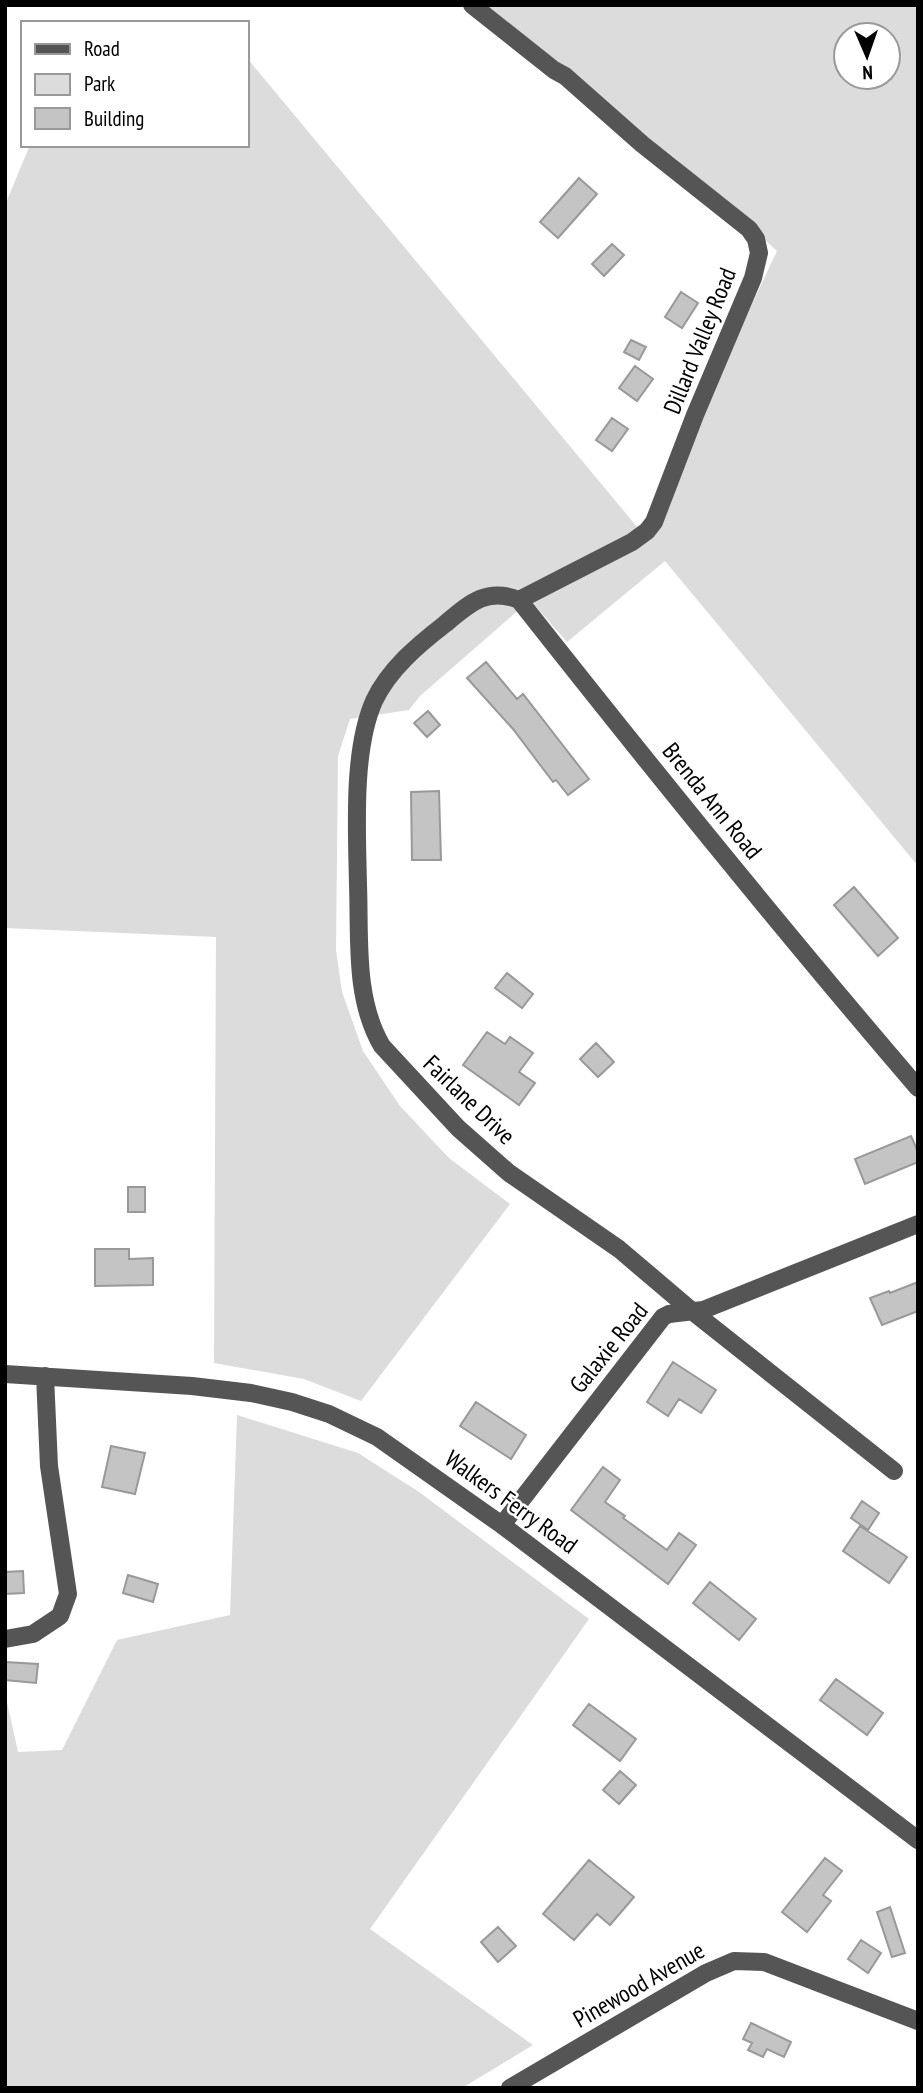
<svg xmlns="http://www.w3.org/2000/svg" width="923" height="2093" font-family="'PT Sans Narrow',sans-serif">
<rect width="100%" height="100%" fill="#fff"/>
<!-- green -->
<path fill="#dcdcdc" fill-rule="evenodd" d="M 469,5 L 918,5 L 918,866 L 665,561 L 567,642 L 530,600 L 420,696 L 409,710 L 350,719 L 338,756 L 336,950 L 342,992 L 363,1051 L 400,1106 L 449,1158 L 510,1204 L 361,1401 L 304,1379 L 214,1363 L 216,937 L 5,928 L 5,205 L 30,145 L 247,145 L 247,58 L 643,534 L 777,251 L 676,159 ZM 846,35 L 888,35 L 888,77 L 846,77 Z
M 237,1415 L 358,1453 L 419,1492 L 589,1619 L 370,1929 L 533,2045 L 462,2088 L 5,2088 L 5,1693 L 18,1752 L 62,1750 L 117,1640 L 230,1615 Z"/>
<!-- building -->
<path fill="#c4c4c4" stroke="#999" stroke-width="2" d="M 579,178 L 597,194 L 558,238 L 540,222 Z
M 612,244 L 624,255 L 604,276 L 592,264 Z
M 681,292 L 698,303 L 682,328 L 665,317 Z
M 631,340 L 646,347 L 639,360 L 624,352 Z
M 635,366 L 653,379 L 637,401 L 619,388 Z
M 612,418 L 628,429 L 612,451 L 596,440 Z
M 486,662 L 517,699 L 523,694 L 589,779 L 568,795 L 556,780 L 553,782 L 513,729 L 467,678 Z
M 428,711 L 440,725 L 427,737 L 414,723 Z
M 439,791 L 441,860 L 412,860 L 411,792 Z
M 854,887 L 898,938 L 878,956 L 834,905 Z
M 507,973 L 533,994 L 522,1008 L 495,988 Z
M 487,1032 L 505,1044 L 510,1037 L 533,1053 L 519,1072 L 535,1083 L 519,1105 L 463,1065 Z
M 596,1043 L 614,1062 L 598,1077 L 580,1059 Z
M 911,1136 L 918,1152 L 918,1162 L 865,1184 L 855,1159 Z
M 128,1187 L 145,1187 L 145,1212 L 128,1212 Z
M 95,1249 L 129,1249 L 129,1259 L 153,1258 L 153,1285 L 95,1286 Z
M 918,1282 L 918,1311 L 882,1325 L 870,1298 L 889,1291 L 890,1293 Z
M 673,1362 L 716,1390 L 701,1413 L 679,1399 L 668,1416 L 647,1402 Z
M 476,1402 L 526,1435 L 511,1459 L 460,1426 Z
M 111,1446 L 145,1453 L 135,1494 L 102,1487 Z
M 603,1467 L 620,1480 L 605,1502 L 625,1516 L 623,1518 L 667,1550 L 679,1533 L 696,1545 L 668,1584 L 571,1510 Z
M 862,1501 L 879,1513 L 868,1530 L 851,1518 Z
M 860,1526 L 907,1557 L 889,1583 L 843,1551 Z
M 23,1571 L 24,1593 L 5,1594 L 5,1572 Z
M 128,1575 L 158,1584 L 153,1602 L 123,1593 Z
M 710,1582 L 756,1619 L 739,1640 L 693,1603 Z
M 5,1662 L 38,1664 L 36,1683 L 5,1680 Z
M 836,1679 L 883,1713 L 867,1735 L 820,1700 Z
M 589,1704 L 636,1739 L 620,1761 L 573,1725 Z
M 620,1771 L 636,1785 L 619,1804 L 603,1790 Z
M 825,1858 L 842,1871 L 823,1895 L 831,1901 L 807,1932 L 782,1912 Z
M 589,1860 L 634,1897 L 610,1925 L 597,1914 L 574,1940 L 543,1914 Z
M 890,1907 L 905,1953 L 892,1957 L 877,1912 Z
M 498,1927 L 516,1946 L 498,1962 L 481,1942 Z
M 861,1940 L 881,1953 L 868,1973 L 848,1959 Z
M 751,2023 L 791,2042 L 784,2057 L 767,2049 L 763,2057 L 748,2050 L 752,2043 L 743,2039 Z"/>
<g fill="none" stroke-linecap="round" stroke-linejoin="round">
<!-- minor -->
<path stroke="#555" stroke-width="18" d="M 472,5 L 554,70 L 565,76 L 642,144 L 749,229 L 756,239 L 759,253 L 753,278 L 695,415 L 654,522 L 647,531 L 632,542 L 519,600
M 5,1374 L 192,1386 L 251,1393 L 292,1402 L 329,1414 L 377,1437 L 502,1525 L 918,1840
M 894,1471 L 692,1311 L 619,1249 L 509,1173 L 458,1128 L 382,1046 C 354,999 360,937 358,885 C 357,831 352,751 374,701 C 389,669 418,645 445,624 C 470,603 487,587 519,600 C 649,765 781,928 918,1088
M 502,1525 L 663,1317 L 669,1314 L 703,1310 L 918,1224
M 5,1639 L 33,1634 L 60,1616 L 68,1594 L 49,1466 L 45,1376
M 510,2088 L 706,1973 L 734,1961 L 764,1962 L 918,2021"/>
</g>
<g text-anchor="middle" stroke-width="5" stroke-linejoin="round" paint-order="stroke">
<!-- street labels -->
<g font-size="24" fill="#000" stroke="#fff">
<text transform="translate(700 341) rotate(-68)" y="8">Dillard Valley Road</text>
<text transform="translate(712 801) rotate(51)" y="8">Brenda Ann Road</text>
<text transform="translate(469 1100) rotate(44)" y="8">Fairlane Drive</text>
<text transform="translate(609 1348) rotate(-51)" y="8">Galaxie Road</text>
<text transform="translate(511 1502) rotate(36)" y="8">Walkers Ferry Road</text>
<text transform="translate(639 1985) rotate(-30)" y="8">Pinewood Avenue</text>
</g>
</g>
<!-- border -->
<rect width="923" height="2093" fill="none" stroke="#000000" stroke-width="14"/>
<!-- legend -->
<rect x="21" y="21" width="228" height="126" fill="#ffffff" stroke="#999999" stroke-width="2"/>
<rect x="35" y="44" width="35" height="10" fill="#555555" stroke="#999999" stroke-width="2"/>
<text x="84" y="56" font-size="21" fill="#000000">Road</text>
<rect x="35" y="74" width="35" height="21" fill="#dcdcdc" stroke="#999999" stroke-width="2"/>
<text x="84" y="91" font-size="21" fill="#000000">Park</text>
<rect x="35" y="108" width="35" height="21" fill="#c4c4c4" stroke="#999999" stroke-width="2"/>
<text x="84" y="126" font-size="21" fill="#000000">Building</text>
<!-- north arrow -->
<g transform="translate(867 56) rotate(178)"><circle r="33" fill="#ffffff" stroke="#999999" stroke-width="2"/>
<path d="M0-5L12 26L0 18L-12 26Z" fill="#000000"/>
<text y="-10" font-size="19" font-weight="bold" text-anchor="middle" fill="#000000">N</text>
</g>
</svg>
